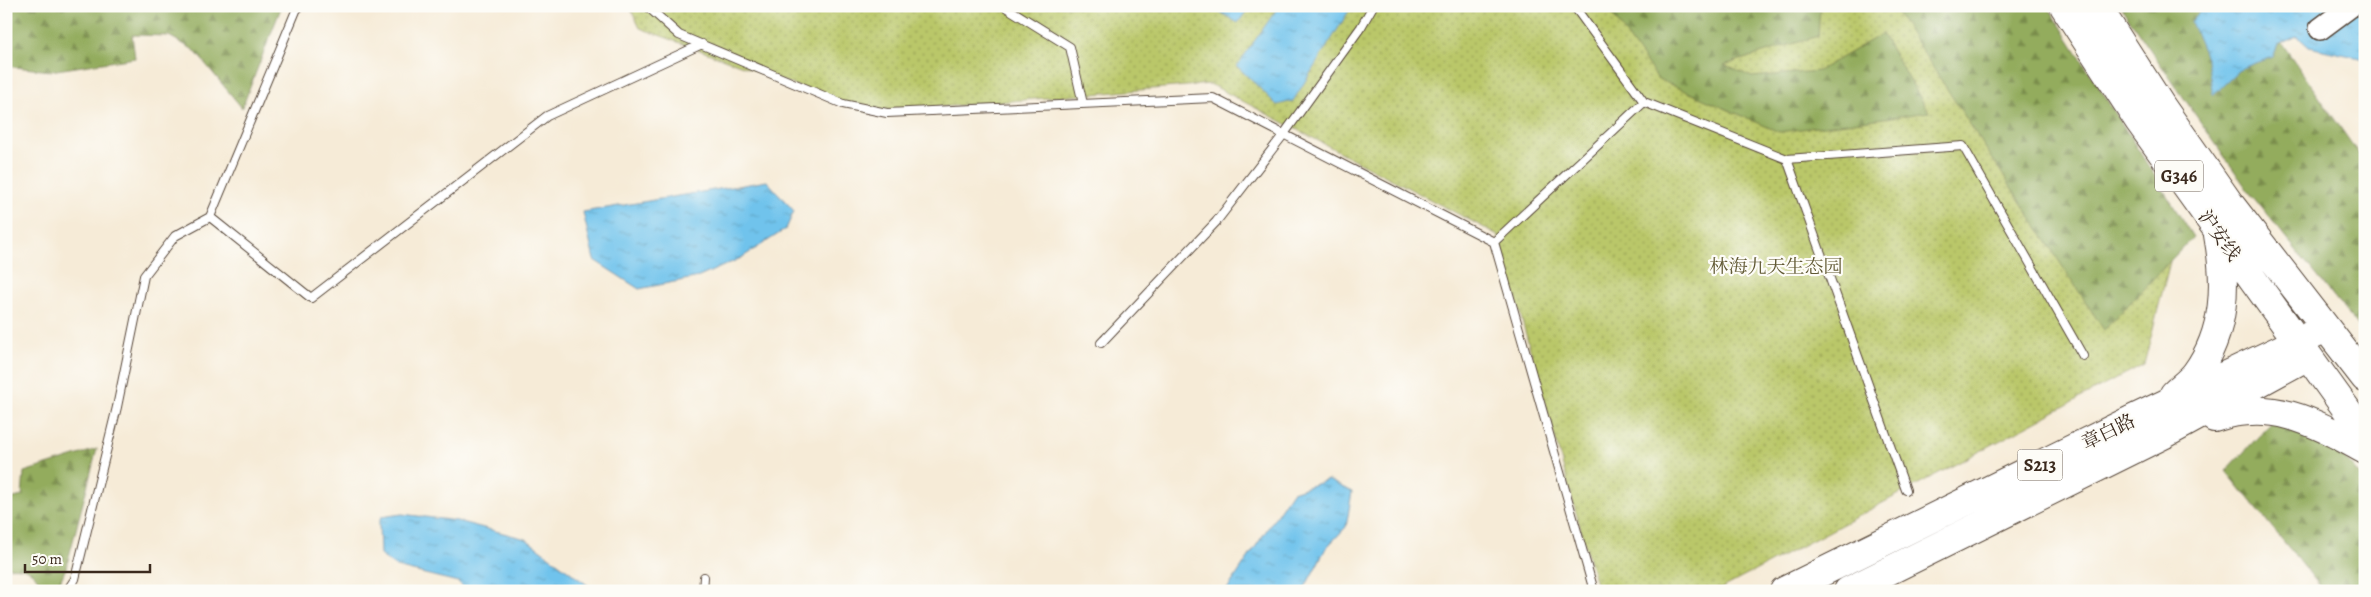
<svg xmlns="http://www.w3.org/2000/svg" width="2371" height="597" font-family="Alegreya,'Noto Serif SC',serif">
<defs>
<pattern id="grass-dots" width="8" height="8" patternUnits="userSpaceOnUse" patternTransform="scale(1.25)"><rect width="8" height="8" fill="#bac769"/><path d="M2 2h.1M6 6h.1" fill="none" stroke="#98a256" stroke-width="1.8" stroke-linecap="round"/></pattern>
<pattern id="forest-firs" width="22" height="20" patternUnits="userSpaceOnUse" patternTransform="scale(1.25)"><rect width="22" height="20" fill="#93ac5d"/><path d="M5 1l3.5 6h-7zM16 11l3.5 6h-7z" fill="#798c4c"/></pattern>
<pattern id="water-ripples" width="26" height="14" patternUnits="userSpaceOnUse" patternTransform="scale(1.25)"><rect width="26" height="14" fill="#70c3ec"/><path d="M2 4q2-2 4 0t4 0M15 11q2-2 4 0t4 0" fill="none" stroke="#5d9fbf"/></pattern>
</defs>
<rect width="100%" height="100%" fill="#fdfcf7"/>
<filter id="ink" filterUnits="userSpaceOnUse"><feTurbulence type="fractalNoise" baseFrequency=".02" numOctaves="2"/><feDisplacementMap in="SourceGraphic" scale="10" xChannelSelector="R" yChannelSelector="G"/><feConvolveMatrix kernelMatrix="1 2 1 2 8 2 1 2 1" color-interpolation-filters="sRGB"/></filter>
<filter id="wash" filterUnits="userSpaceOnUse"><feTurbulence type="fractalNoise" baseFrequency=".0096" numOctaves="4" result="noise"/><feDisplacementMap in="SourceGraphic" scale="20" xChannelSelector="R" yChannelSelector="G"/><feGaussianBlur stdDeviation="1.12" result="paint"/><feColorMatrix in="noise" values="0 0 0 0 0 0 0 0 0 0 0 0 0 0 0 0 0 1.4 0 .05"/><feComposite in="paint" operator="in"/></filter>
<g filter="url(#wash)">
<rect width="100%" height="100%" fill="#f6ebd7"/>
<!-- grass -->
<path fill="url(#grass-dots)" stroke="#7a7844" d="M 629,6 L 2022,6 L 2174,246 L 2144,364 L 1717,591 L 1598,591 L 1498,235 L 1210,84 L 870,113 L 640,28 Z"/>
<!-- forest -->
<path fill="url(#forest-firs)" stroke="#676b3e" d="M 6,6 L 272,6 L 281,8 L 242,108 L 194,50 L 169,36 L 132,35 L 135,58 L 50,71 L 6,66 Z
M 1606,6 L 1820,6 L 1818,36 L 1724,65 L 1752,77 L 1818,71 L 1882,34 L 1929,112 L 1779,132 L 1658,79 Z
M 1893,6 L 2048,6 L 2193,237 L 2104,330 Z
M 2120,6 L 2256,6 L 2365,163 L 2365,335 L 2249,192 Z
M 2272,422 L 2337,450 L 2365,481 L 2365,591 L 2324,591 L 2226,471 Z
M 97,449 L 66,568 L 56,591 L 45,591 C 33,571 30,566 6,568 L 6,500 L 22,496 L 24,472 Z"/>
<!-- water -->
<path fill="url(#water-ripples)" stroke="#567685" d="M 1210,6 L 1250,6 L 1238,23 Z
M 1279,6 L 1352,6 L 1293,101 L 1277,105 L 1237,66 Z
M 2204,6 L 2365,6 L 2365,59 L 2309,47 L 2297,36 L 2278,45 L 2273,57 L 2242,68 L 2213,95 L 2207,60 L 2191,22 Z
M 767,181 L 794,211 L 786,229 L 741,258 L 699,277 L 639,289 L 594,260 L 583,212 Z
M 1328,480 L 1352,492 L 1346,527 L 1326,548 L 1303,591 L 1226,591 L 1292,492 Z
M 402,514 L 457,521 L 526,539 L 590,587 L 591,591 L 468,591 L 458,582 L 396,567 L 380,555 L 379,522 L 381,517 Z"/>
</g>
<g filter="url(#ink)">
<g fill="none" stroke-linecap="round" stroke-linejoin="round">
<defs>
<path id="lane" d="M 647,6 L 679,35 L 843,104 L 887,113 L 1213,98 L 1494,242 L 1594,591
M 1004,6 L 1070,47 L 1083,104
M 1574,6 L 1644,102 L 1787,159 L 1963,146 L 2083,356
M 1787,159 L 1906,490
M 210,217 L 311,298 L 547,116 L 702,44
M 1494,242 L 1644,102
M 1101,343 L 1216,222 L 1284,134 L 1361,27 L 1373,6
M 67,591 L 75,579 L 117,407 L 144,276 L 175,236 L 210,217 L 298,6
M 703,591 L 704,577"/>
<path id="secondary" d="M 2320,29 L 2351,6"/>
<path id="highway" d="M 2064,6 L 2139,121 L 2365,435
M 2097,6 L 2162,107 L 2230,204 L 2365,378
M 2174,394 C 2181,387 2190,381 2196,373 C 2226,331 2227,284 2218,235
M 2214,418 C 2273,398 2314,422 2365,450
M 1784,591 L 2135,418 L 2326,328
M 1848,591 L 2165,434 L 2297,362"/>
</defs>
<!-- lane casing -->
<use href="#lane" stroke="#57473a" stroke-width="10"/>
<!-- secondary casing -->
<use href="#secondary" stroke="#57473a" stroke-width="24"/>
<!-- highway casing -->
<use href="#highway" stroke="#57473a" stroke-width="30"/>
<!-- lane -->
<use href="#lane" stroke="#fff" stroke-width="8"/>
<!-- secondary -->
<use href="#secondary" stroke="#fff" stroke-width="21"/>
<!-- highway -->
<use href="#highway" stroke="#fff" stroke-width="28"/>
</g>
</g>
<g text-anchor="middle" stroke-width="4.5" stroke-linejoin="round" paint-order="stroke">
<!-- shield labels -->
<g fill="#fdfcf7" stroke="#75695f" stroke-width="1">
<rect x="2155" y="160.5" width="48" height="31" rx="4"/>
<rect x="2017.5" y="449.5" width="45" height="31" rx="4"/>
</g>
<g font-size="18" font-weight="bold" fill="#3b2a1e">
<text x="2179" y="182">G346</text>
<text x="2040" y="471">S213</text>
</g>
<!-- street labels -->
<g font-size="19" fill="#3b2a1e" stroke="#fdfcf7">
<text transform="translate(2220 235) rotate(54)" y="7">沪安线</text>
<text transform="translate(2108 431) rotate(-26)" y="7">章白路</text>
</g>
<!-- park labels -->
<g font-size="19" fill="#615934" stroke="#fdfcf7">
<text x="1776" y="273">林海九天生态园</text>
</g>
</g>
<!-- margin -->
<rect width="2371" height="597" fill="none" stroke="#fdfcf7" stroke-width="25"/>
<!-- scale -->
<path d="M25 564v8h125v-8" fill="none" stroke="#3b2a1e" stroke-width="2.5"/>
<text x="32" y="564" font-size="15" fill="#3b2a1e" stroke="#fdfcf7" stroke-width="4" paint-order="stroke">50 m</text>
</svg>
